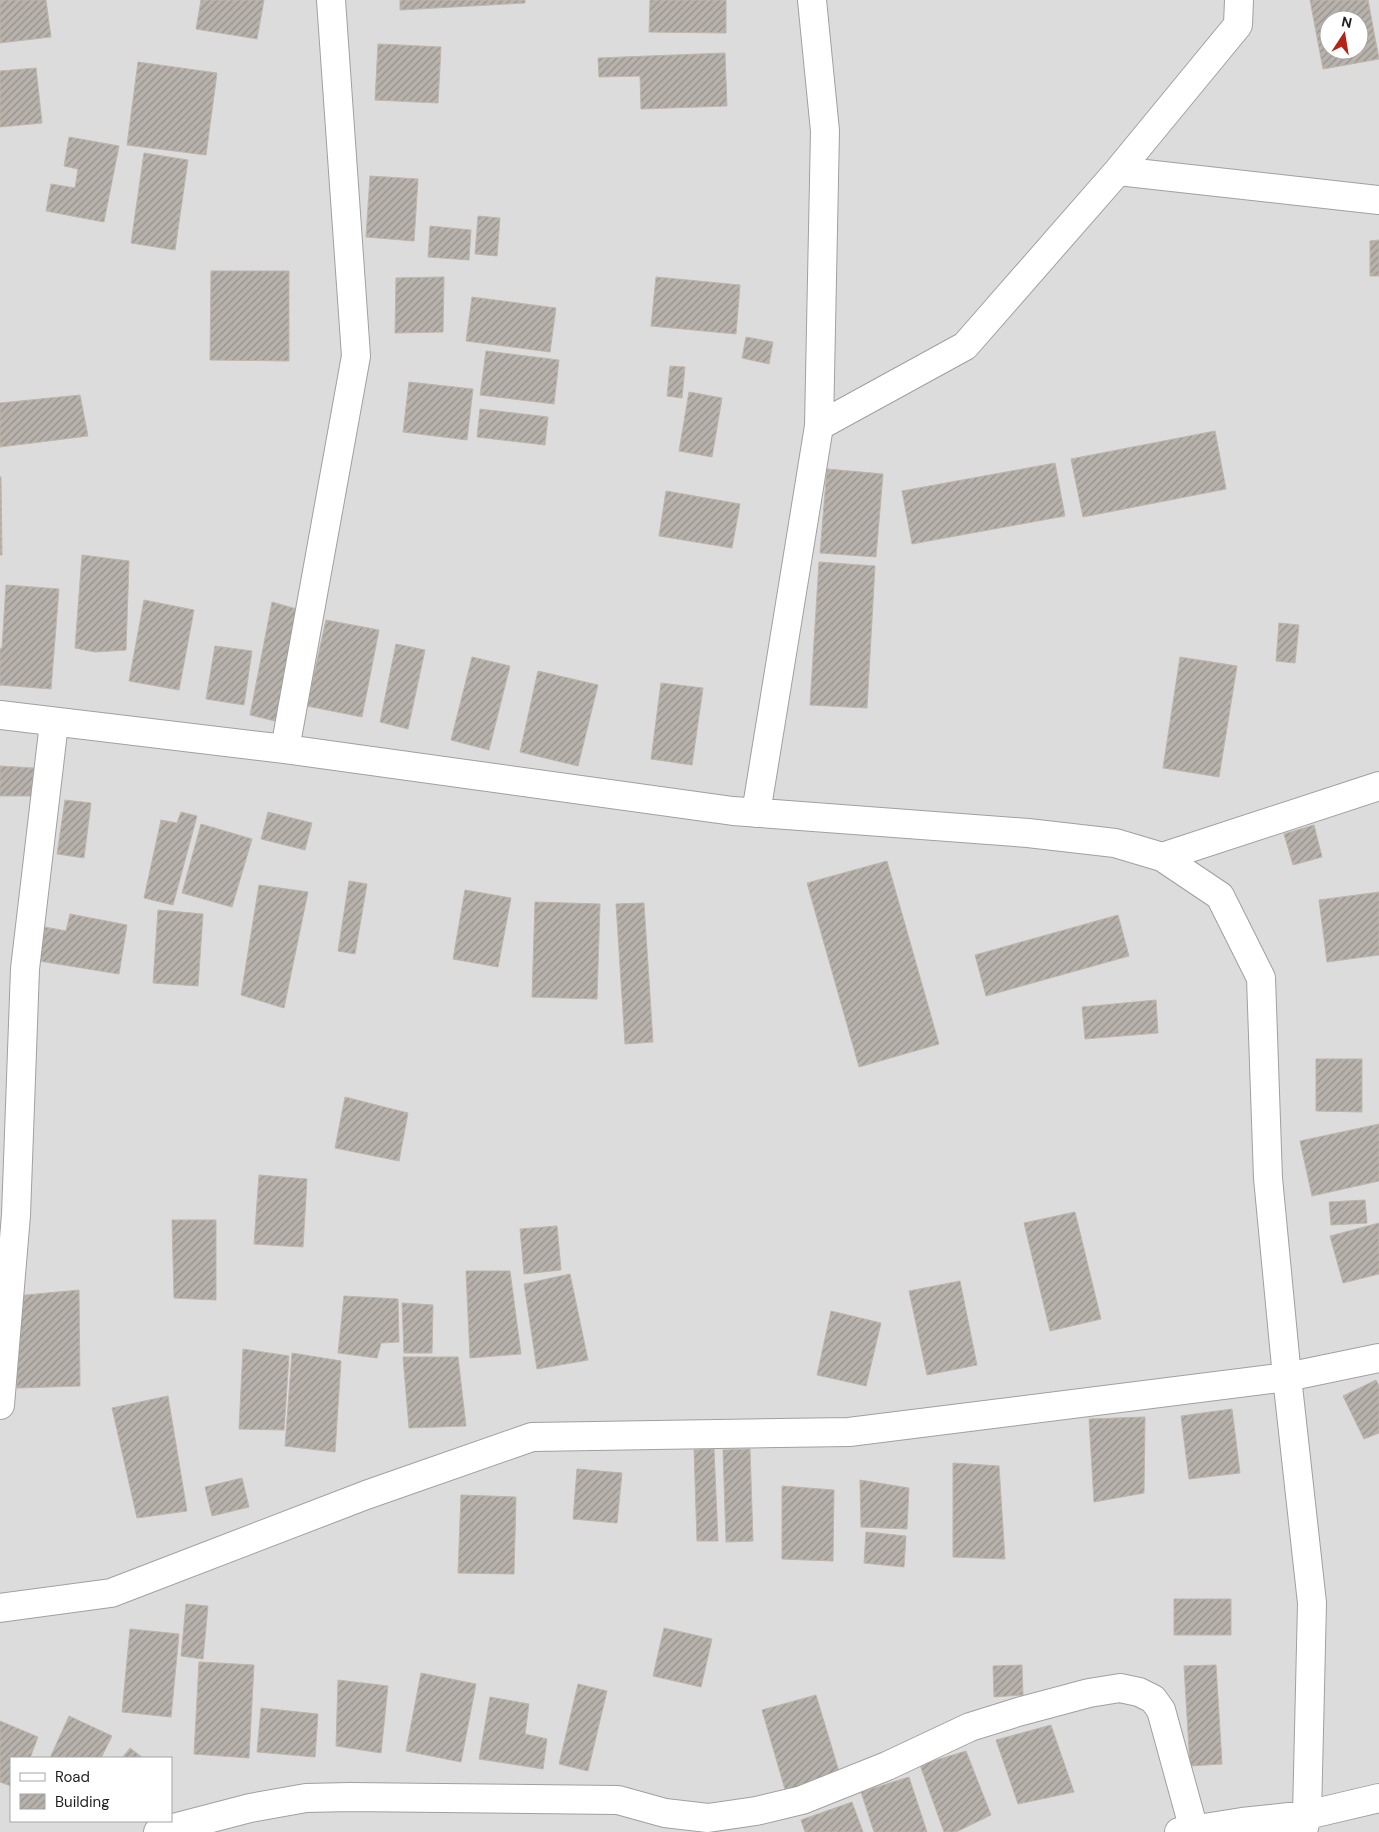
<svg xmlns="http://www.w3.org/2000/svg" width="1379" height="1832" font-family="'DM Sans',sans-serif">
<defs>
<pattern id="building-hatch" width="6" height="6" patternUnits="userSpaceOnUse" patternTransform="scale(1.25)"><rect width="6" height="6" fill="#b8b2ac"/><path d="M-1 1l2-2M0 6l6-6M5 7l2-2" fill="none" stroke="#95908b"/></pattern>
</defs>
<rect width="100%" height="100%" fill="#efece6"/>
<!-- residential -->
<path fill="#dddcdc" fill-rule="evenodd" d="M 0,0 L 1379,0 L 1379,1832 L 0,1832 ZM 1329,20 L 1359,20 L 1359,50 L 1329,50 ZM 11,1758 L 171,1758 L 171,1821 L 11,1821 Z"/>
<!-- building -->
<path fill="url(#building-hatch)" stroke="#bfb5aa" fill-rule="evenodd" d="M 0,0 L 46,0 L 51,37 L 0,43 Z
M 201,0 L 264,0 L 257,39 L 196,29 Z
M 400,0 L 525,0 L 525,3 L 400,10 Z
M 650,0 L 726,0 L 726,33 L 649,32 Z
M 1310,0 L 1368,0 L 1379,59 L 1323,69 ZM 1329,20 L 1359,20 L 1359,50 L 1329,50 Z
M 378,44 L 441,47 L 438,103 L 375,100 Z
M 725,53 L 727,106 L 641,109 L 640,76 L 599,77 L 598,58 Z
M 138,62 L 217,73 L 206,155 L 127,145 Z
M 36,68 L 42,123 L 0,127 L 0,71 Z
M 69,137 L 119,146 L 104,222 L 46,211 L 51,184 L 75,188 L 78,169 L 64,166 Z
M 144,153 L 188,160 L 175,250 L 131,243 Z
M 370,176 L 418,179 L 414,241 L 366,237 Z
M 478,216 L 500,218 L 497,256 L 475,254 Z
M 430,226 L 471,230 L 469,260 L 428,257 Z
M 1379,240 L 1379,276 L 1370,276 L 1370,241 Z
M 211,271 L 289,271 L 289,361 L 210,360 Z
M 444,277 L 443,332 L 395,333 L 396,278 Z
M 656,277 L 740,285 L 736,334 L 651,326 Z
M 472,297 L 556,308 L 550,352 L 466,341 Z
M 746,337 L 773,342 L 769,364 L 742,358 Z
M 486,351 L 559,360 L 554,404 L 480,395 Z
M 670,366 L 685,367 L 682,398 L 667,396 Z
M 409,382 L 473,389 L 467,440 L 403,432 Z
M 689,392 L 722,398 L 712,457 L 679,451 Z
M 80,395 L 88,436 L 0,447 L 0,403 Z
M 480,409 L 548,417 L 545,445 L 477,437 Z
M 1215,431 L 1226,489 L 1083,517 L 1071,459 Z
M 1055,463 L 1065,516 L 912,544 L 902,491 Z
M 827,469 L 883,474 L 876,557 L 820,553 Z
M 0,477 L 1,477 L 2,555 L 0,555 Z
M 666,491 L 740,504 L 732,548 L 659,536 Z
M 82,555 L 129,561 L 126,650 L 95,652 L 75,648 Z
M 819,562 L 875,566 L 867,708 L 810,705 Z
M 6,585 L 59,589 L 51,689 L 0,685 L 0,649 L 2,648 Z
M 144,600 L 194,610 L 179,690 L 129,681 Z
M 272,602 L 300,610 L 275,721 L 250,715 Z
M 326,620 L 379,630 L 362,717 L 307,706 Z
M 1279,623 L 1299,625 L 1295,663 L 1276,661 Z
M 396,644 L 425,650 L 408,729 L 380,722 Z
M 215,646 L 252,651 L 244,705 L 206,699 Z
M 472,657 L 510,666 L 489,750 L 451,740 Z
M 1180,657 L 1237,666 L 1219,777 L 1163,768 Z
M 538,671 L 598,685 L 578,766 L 520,752 Z
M 661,683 L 703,688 L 692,765 L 651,759 Z
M 0,766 L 34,768 L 31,796 L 0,796 Z
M 65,800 L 91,803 L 84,858 L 57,854 Z
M 181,812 L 197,816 L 173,905 L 144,898 L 161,820 L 177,823 Z
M 268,812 L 312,823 L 305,850 L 261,839 Z
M 201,824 L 252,839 L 232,907 L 182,893 Z
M 1314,825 L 1322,857 L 1293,865 L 1284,834 Z
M 887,861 L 939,1044 L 859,1067 L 807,883 Z
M 349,881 L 367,884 L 355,954 L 338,951 Z
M 259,885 L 308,892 L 284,1008 L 241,995 Z
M 465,890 L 511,898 L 498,967 L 453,959 Z
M 1379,892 L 1379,955 L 1327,962 L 1319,900 Z
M 535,902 L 600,904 L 597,999 L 532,997 Z
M 644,903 L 653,1042 L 625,1044 L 616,904 Z
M 158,910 L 203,914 L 198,986 L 153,983 Z
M 70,914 L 127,925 L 119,974 L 39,961 L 45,927 L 66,931 Z
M 1118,915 L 1129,956 L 986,996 L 975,955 Z
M 1156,1000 L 1158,1033 L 1085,1039 L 1082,1007 Z
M 1316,1059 L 1362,1059 L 1362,1112 L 1316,1111 Z
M 345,1097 L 408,1113 L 399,1161 L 335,1148 Z
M 1379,1124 L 1379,1181 L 1312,1196 L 1300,1141 Z
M 259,1175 L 307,1179 L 303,1247 L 254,1244 Z
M 1365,1200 L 1367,1223 L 1331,1225 L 1329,1202 Z
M 1075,1212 L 1101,1319 L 1050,1331 L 1024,1223 Z
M 172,1220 L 216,1220 L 216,1300 L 174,1298 Z
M 1379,1223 L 1379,1274 L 1343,1283 L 1330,1236 Z
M 557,1226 L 561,1270 L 524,1274 L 520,1229 Z
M 466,1271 L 510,1271 L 521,1354 L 470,1358 Z
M 570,1274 L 588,1360 L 537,1369 L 524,1284 Z
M 960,1281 L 977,1365 L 927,1375 L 909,1291 Z
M 79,1290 L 80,1386 L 17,1388 L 16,1296 Z
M 344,1296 L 398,1299 L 399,1342 L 381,1343 L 377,1358 L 338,1353 Z
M 402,1303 L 433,1305 L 432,1353 L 404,1353 Z
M 831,1311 L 881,1323 L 866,1386 L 817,1375 Z
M 243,1349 L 289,1356 L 284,1430 L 239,1429 Z
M 292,1353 L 341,1361 L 335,1452 L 285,1446 Z
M 403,1357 L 458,1357 L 466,1426 L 409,1428 Z
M 1376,1380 L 1379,1386 L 1379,1433 L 1364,1439 L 1343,1396 Z
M 168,1396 L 187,1511 L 137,1518 L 112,1408 Z
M 1232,1409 L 1240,1473 L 1189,1479 L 1181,1416 Z
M 1145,1417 L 1144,1493 L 1094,1502 L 1089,1419 Z
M 714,1449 L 718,1541 L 697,1541 L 694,1450 Z
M 750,1449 L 753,1541 L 726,1542 L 723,1450 Z
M 953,1463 L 999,1466 L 1005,1559 L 953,1557 Z
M 577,1469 L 622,1473 L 617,1523 L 573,1519 Z
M 242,1478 L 249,1507 L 212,1516 L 205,1487 Z
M 860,1480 L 909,1488 L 907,1529 L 861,1527 Z
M 782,1486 L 834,1490 L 833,1561 L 782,1559 Z
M 461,1495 L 516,1497 L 514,1574 L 458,1573 Z
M 866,1532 L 906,1536 L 904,1567 L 864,1563 Z
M 1174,1599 L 1231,1599 L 1231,1635 L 1174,1635 Z
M 186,1604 L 208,1606 L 203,1659 L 181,1656 Z
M 664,1628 L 712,1639 L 701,1687 L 653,1676 Z
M 130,1629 L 179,1634 L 171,1717 L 122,1712 Z
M 199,1662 L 254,1665 L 249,1758 L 194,1754 Z
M 1022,1665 L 1023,1695 L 994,1697 L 993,1666 Z
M 1216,1665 L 1222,1764 L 1190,1766 L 1184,1666 Z
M 421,1673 L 476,1684 L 461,1762 L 406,1751 Z
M 338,1680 L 388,1686 L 381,1753 L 336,1746 Z
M 578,1684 L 607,1691 L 588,1771 L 559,1764 Z
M 816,1695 L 841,1778 L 786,1793 L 762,1710 Z
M 490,1697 L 529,1704 L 525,1734 L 547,1739 L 543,1769 L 479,1759 Z
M 261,1708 L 318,1714 L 315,1757 L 257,1752 Z
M 69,1716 L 112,1736 L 101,1758 L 50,1758 Z
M 0,1721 L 38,1737 L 30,1758 L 11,1758 L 11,1786 L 0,1782 Z
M 1051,1725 L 1074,1792 L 1018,1804 L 996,1740 Z
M 130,1748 L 143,1758 L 122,1758 Z
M 966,1751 L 991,1815 L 956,1832 L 944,1832 L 920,1765 Z
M 909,1777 L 927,1832 L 874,1832 L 861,1792 Z
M 852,1802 L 863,1832 L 805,1832 L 801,1820 Z"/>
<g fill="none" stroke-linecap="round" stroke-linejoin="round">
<defs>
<path id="minor" d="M 1118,171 L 1379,200
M 819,426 L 965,346 L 1118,171 L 1238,25 L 1239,0
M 0,715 L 285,749 L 733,811 L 1028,833 L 1115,843 L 1162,857 L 1220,896 L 1261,978 L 1268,1178 L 1287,1377 L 1312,1603 L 1307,1815 L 1303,1832
M 285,749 L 356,356 L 331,0
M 756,813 L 819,426 L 825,131 L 812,0
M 1162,857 L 1379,786
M 0,1405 L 16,1215 L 25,969 L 54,723
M 0,1608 L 111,1593 L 366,1495 L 532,1437 L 849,1432 L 1287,1377 L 1379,1358
M 158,1832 L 250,1808 L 306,1798 L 350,1797 L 618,1800 L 665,1813 L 708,1818 L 756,1811 L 802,1800 L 887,1766 L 970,1727 L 1018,1712 L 1089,1693 L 1120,1688 L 1139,1692 L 1153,1699 L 1161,1710 L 1194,1830
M 1179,1832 L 1242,1822 L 1307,1815 L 1379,1798"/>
</defs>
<!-- minor casing -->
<use href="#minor" stroke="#a0a0a0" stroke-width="30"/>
<!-- minor -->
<use href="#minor" stroke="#fff" stroke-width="28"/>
</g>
<!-- legend -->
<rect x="10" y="1757" width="162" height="65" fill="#ffffff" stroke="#a5a5a5"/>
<rect x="20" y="1773" width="25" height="8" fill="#ffffff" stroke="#a5a5a5"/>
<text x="55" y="1782" font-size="15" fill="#1f1f1f">Road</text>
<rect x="20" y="1794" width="25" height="15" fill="url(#building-hatch)" stroke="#a5a5a5"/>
<text x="55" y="1807" font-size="15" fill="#1f1f1f">Building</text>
<!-- north arrow -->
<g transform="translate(1344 35) rotate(12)"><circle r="24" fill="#ffffff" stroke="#a5a5a5"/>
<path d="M0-4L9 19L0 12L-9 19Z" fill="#b72217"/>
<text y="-8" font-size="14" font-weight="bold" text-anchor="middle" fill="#1f1f1f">N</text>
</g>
</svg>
